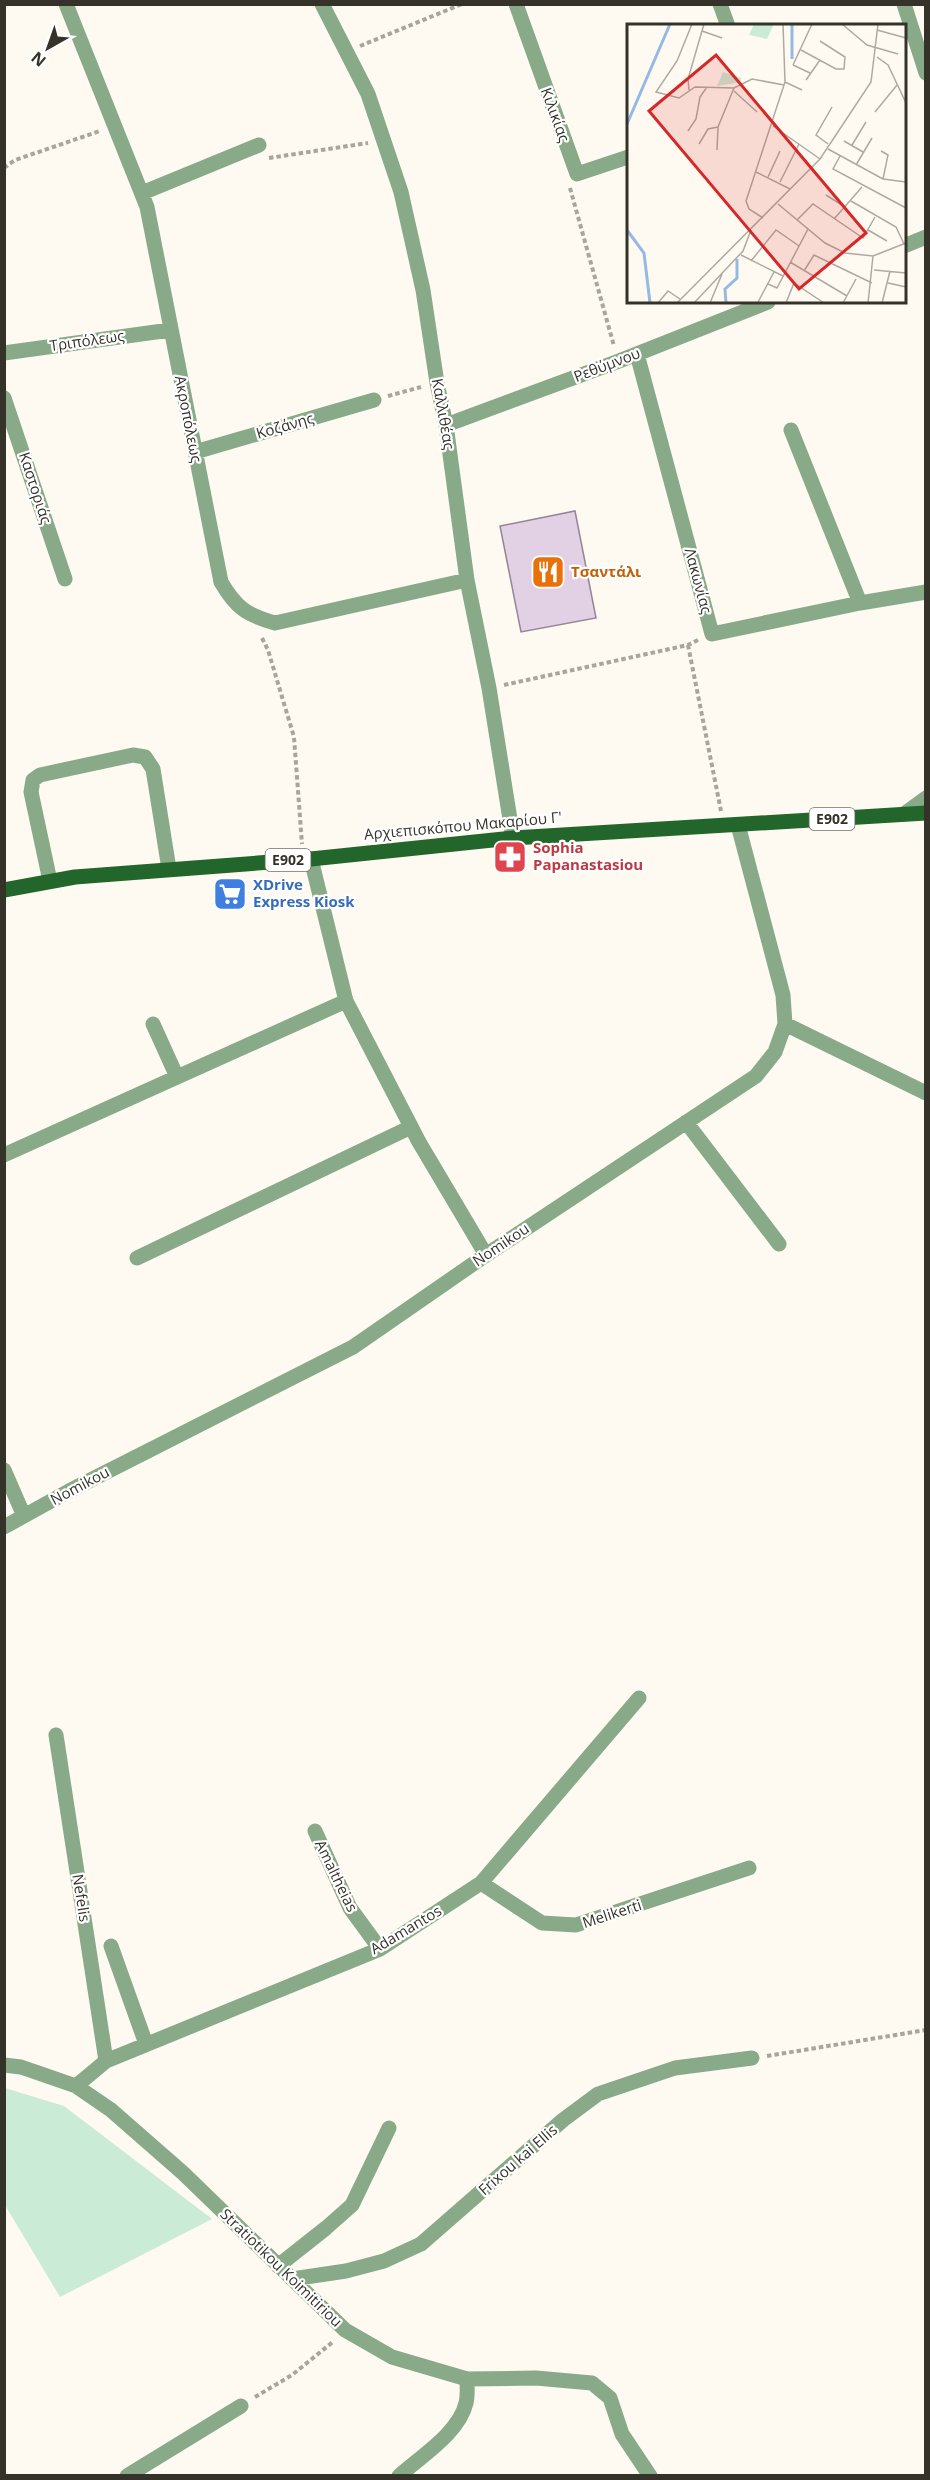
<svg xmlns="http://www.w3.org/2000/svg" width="930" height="2480" font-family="'Open Sans',sans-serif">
<rect width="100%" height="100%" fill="#fefaf1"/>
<!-- green -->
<path fill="#caebd6" d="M 5,2088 L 64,2106 L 212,2219 L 60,2297 L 5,2205 Z"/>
<!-- building -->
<path fill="#e2d0e4" stroke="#958597" stroke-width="1.5" d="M 575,511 L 596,618 L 521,632 L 500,526 Z"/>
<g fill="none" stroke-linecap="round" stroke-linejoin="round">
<!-- path -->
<path stroke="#a9a59c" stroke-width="4" stroke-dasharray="4.5 3" stroke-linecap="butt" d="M 360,46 L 462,4
M 269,158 L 368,143
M 4,168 L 15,160 L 100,131
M 570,188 L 614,346
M 388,396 L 421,387
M 262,638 L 268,650 L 294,737 L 302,844
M 688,645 L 721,811
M 504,685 L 688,645 L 698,640
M 767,2056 L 926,2030
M 255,2397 L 292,2375 L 334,2341"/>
<!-- minor -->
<path stroke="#88aa89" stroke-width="15" d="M 66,4 L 147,207 L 221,582 C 236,608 247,615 275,623 L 467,580
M 322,4 L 368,94 L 401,192 L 423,290 L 437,383 L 446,425 L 467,580 L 489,688 L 513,838
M 516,4 L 577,174 L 628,157
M 720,4 L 728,26
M 904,4 L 926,73
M 142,193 L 259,145
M 904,246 L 926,237
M 4,353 L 170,330
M 637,354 L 712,634 L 860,603 L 926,592
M 4,398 L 65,579
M 446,425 L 619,361 L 768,302
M 791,430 L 860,603
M 195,452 L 374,400
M 904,814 L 926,798
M 311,859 L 346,1001 L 419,1142 L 486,1255
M 50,881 L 31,792 L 33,780 L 40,775 L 133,755 L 145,757 L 153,769 L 169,869
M 153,1024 L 177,1077
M 785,1024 L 926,1093
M 686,1122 L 779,1244
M 4,1155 L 346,1001
M 137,1258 L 411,1127
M 4,1470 L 24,1516
M 4,1527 L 69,1491 L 353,1347 L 486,1255 L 756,1076 L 775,1052 L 785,1024 L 783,995 L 738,825
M 56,1735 L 106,2061
M 315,1831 L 350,1908 L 380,1949
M 481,1883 L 542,1923 L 576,1925 L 749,1868
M 111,1946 L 146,2044
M 4,2065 L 21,2067 L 76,2086 L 111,2110 L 183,2173 L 345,2330 L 392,2357 L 467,2379 L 536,2378 L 592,2383 L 610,2398 L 622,2434 L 650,2476
M 76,2086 L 106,2061 L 380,1949 L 481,1883 L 639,1698
M 278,2266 L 326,2228 L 352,2205 L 389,2128
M 292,2279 L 346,2271 L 384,2261 L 421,2244 L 563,2120 L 598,2094 L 675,2068 L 752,2058
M 127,2476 L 241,2406
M 399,2476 C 421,2456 459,2433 466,2403 C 468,2395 467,2386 467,2379"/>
<!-- major -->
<path stroke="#22662c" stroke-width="15" d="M 4,890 L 75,877 L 311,859 L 513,838 L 926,813"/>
</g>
<!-- icons -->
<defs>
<symbol id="restaurant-square" viewBox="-11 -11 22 22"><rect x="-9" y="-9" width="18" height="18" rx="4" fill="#e8710a" stroke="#fff"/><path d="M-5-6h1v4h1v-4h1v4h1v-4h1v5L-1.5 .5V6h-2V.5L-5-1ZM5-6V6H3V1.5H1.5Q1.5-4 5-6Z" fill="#fff"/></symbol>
<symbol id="pharmacy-square" viewBox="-11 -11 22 22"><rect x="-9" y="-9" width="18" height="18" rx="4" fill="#e0444e" stroke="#fff"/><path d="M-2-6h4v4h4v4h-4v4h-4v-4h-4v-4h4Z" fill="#fff"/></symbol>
<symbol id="supermarket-square" viewBox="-11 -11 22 22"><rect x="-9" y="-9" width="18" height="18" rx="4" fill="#3f7fe0" stroke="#fff"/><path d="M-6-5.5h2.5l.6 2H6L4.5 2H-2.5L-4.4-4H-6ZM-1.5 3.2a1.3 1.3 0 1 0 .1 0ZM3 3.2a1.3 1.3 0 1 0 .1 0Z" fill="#fff"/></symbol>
</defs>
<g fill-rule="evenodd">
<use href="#restaurant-square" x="529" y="553" width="38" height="38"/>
<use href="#pharmacy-square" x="491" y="838" width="38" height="38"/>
<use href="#supermarket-square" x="211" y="875" width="38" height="38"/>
</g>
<g text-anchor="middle" stroke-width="4.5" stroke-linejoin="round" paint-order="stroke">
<!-- shield labels -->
<g fill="#fff" stroke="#727069" stroke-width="1.5">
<rect x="809.5" y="808" width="45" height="22" rx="4.5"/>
<rect x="265.5" y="849" width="45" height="22" rx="4.5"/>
</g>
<g font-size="14" font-weight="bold" fill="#353229">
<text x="832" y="824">E902</text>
<text x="288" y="865">E902</text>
</g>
<!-- street labels -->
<g font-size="15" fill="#353229" stroke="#fff">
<text transform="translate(555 115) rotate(70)" y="5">Κιλικίας</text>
<text transform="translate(87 341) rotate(-8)" y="5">Τριπόλεως</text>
<text transform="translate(607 365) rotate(-21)" y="5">Ρεθύμνου</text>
<text transform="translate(443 414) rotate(80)" y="5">Καλλιθέας</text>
<text transform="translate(188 419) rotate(79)" y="5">Ακροπόλεως</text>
<text transform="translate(285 426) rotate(-16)" y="5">Κοζάνης</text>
<text transform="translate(35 488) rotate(72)" y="5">Καστοριάς</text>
<text transform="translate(698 581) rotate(75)" y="5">Λακωνίας</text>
<text transform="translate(463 826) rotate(-5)" y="5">Αρχιεπισκόπου Μακαρίου Γ'</text>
<text transform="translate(501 1245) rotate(-34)" y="5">Nomikou</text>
<text transform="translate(80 1486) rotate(-28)" y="5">Nomikou</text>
<text transform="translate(336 1876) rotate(64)" y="5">Amaltheias</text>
<text transform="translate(81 1898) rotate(81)" y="5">Nefelis</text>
<text transform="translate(612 1914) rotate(-18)" y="5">Melikerti</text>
<text transform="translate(406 1930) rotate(-31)" y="5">Adamantos</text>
<text transform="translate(518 2160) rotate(-41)" y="5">Frixou kai Ellis</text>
<text transform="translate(281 2268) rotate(44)" y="5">Stratiotikou Koimitiriou</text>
</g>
<!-- food labels -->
<g font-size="15" font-weight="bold" fill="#c56008" stroke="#fff" text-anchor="start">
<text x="571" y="577">Τσαντάλι</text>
</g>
<!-- health labels -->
<g font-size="15" font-weight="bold" fill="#be3a42" stroke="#fff" text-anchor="start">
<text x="533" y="853">Sophia<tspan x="533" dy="17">Papanastasiou</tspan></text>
</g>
<!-- shop labels -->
<g font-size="15" font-weight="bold" fill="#366cbe" stroke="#fff" text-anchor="start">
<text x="253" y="890">XDrive<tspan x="253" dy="17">Express Kiosk</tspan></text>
</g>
</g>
<!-- overview -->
<g transform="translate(627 24)">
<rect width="279" height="279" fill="#fefaf1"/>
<path d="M 127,0 L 147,0 L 140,15 L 122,11 ZM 96,48 L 114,54 L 114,58 L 90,62 Z" fill="#caebd6"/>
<path fill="none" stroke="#94bae4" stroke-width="3" d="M 165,0 L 165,35M 0,100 L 43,0M 0,206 L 17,229 L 23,279M 99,279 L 98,265 L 110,254 L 110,235"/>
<path fill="none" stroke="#aeaaa1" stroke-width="1.5" d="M 65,0 L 50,37 L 29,68 L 52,74 L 68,63 L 107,64 L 125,55 L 157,61M 215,0 L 240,21 L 271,30M 250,6 L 279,14M 75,7 L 95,14M 174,26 L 209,45 L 217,45 L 218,33 L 193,17M 250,33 L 261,41 L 279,79 L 279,144M 166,41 L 185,0M 166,41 L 183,49M 179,56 L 193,36M 158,58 L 175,66M 62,66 L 61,55 L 77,0M 107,67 L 130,88M 248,88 L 270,61M 146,102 L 193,135M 61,107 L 69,95 L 73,73 L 80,63M 217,117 L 236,128M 72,120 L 81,105 L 91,103M 201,120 L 189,111 L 205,83M 225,121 L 239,98M 201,125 L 256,155 L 279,158M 90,126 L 91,103 L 107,64M 254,127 L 261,131 L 256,155M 213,132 L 206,145 L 279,184M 229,141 L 245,114M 129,148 L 163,165M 141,153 L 153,127M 153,158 L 172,120M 199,171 L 218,183M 224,177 L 269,203 L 277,220M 151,180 L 198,219 L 218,229 L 246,232 L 279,219M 136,194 L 122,185 L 119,177 L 158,58 L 156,0M 207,195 L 235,163M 170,196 L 186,180 L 236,214 L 248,193M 241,206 L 260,217M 114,231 L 156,252M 124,237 L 149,206 L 172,222M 163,238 L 220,272M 247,246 L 279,249M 177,247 L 187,231 L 245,259M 261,259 L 279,263M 141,260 L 150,264 L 181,205M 131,278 L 147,248M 31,279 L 41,267 L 53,275M 50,279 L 193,135 L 244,58 L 251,0M 67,279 L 116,227 L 124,206M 83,279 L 95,250M 159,279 L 167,259 L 197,279M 216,279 L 229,255M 241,279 L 246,232M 255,279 L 263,247"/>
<path fill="#d62828" fill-opacity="0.15" stroke="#d62828" stroke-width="3" d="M 89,31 L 239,209 L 172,265 L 22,87 Z"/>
<rect width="279" height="279" fill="none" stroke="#353229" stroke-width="3"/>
</g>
<!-- border -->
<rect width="930" height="2480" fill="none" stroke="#353229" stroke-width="12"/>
<!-- north arrow -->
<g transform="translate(48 48) rotate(220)" stroke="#ffffff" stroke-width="4.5" paint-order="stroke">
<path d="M0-4.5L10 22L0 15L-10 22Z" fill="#353229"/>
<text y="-9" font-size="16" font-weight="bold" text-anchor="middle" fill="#353229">N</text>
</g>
</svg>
